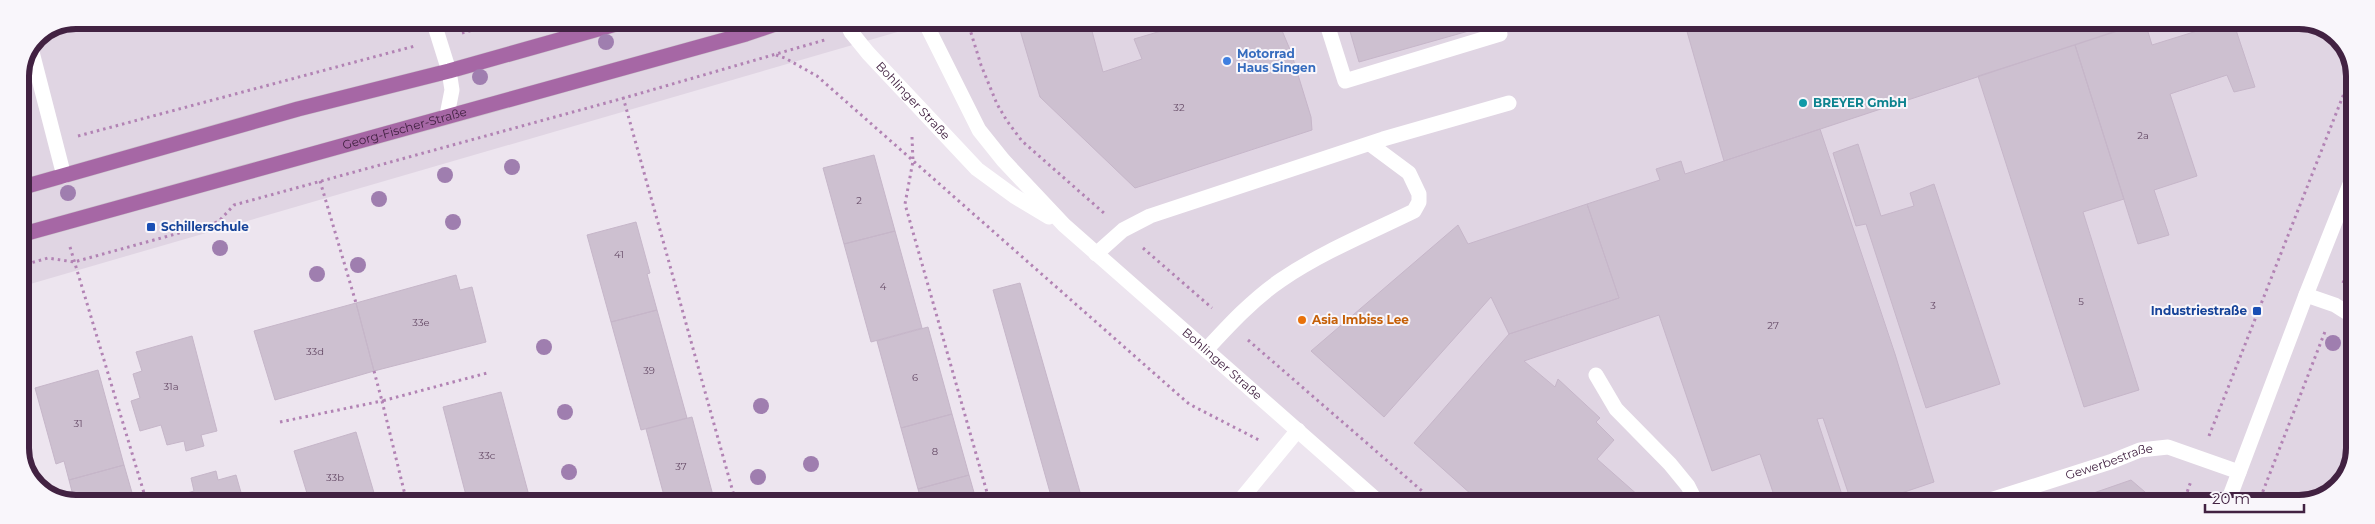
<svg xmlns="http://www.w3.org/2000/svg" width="2375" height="524" font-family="Montserrat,sans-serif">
<rect width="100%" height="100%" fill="#ede5ef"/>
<!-- built -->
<path fill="#e0d5e3" d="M 75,20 L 2310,21 L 2339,36 L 2355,68 L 2354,459 L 2336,490 L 2300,504 L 1381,504 L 1003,160 L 925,24 L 20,287 L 20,75 L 36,36 Z"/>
<!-- building -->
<path fill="#cdc0d0" stroke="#c6b6c9" d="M 1017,20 L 1089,20 L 1103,72 L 1142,59 L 1134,39 L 1195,21 L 1278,21 L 1291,52 L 1311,117 L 1312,130 L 1135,188 L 1040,97 Z
M 1347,21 L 1504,21 L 1359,62 Z
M 1684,21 L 1873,21 L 1874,24 L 1884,21 L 2146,21 L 1724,161 Z
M 2229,21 L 2233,21 L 2255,87 L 2234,92 L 2227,75 L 2170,94 L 2197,176 L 2154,190 L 2169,235 L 2138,244 L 2075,45 L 2145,22 L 2152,45 Z
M 2075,45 L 2124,199 L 2083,212 L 2139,390 L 2084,407 L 1978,76 Z
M 1820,129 L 1895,354 L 1934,482 L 1869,504 L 1852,504 L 1823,418 L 1817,419 L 1845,504 L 1777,504 L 1760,454 L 1712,471 L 1659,315 L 1524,361 L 1555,387 L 1558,379 L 1600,418 L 1596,422 L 1614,440 L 1597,459 L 1648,504 L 1482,504 L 1414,443 L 1509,334 L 1619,298 L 1587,204 L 1660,180 L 1656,169 L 1681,161 L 1685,174 Z
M 1858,144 L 1881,216 L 1914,206 L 1910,193 L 1934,184 L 2000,384 L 1926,408 L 1866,224 L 1856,226 L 1833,153 Z
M 874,155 L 895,231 L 844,244 L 823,168 Z
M 1587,204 L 1619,298 L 1509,334 L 1491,297 L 1384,417 L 1311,351 L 1458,225 L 1468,244 Z
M 636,222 L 650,273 L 647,274 L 657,310 L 611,322 L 587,235 Z
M 895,231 L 922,328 L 871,342 L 844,244 Z
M 456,275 L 460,290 L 472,287 L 486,342 L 374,371 L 356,303 Z
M 1020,283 L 1082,499 L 1065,503 L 1053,503 L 993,290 Z
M 356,303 L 374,371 L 275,400 L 254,331 Z
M 657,310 L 687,418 L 641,430 L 611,322 Z
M 928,327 L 952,414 L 901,428 L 877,341 Z
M 192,336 L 217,431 L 201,435 L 204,446 L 186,451 L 184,441 L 167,445 L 161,425 L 140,431 L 131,401 L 140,398 L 133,374 L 142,371 L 136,352 Z
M 98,370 L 124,465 L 69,480 L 64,461 L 56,464 L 35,388 Z
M 501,392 L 531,503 L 468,503 L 443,407 Z
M 952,414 L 969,475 L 918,489 L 901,428 Z
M 692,417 L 715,503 L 666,503 L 646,429 Z
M 356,432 L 377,503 L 310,503 L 294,451 Z
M 124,465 L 135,503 L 75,503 L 69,480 Z
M 216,471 L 218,480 L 236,475 L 244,503 L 179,503 L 177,496 L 194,491 L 191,478 Z
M 969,475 L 977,503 L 922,503 L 918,489 Z
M 2131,480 L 2159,504 L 2062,504 Z"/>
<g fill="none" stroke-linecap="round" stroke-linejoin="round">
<defs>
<g id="major">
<path d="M 20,188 L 298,109 L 449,71 L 630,20"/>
<path id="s4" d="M 20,235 L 746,34 L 787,20"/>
</g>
</defs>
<!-- major casing -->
<use href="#major" stroke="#cac1ca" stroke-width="16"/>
<!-- path -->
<path stroke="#b283b4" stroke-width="3" stroke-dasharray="2.5 4" stroke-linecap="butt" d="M 967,20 L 981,65 L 997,104 L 1007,121 L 1022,141 L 1105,214
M 462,33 L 510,20
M 776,55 L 785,58 L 817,76 L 1189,404 L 1259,440
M 623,97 L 736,503
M 78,136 L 415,46
M 912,137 L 913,161 L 905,204 L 990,503
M 20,152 L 31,149
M 320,181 L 356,303
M 70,247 L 147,503
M 1143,248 L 1212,308
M 20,266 L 48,258 L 74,262 L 212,224 L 219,221 L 234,205 L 624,98 L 828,39
M 2343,283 L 2354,251
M 1248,340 L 1437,504
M 374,371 L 382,401 L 487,373
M 280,422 L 382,401 L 407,503
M 2209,436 L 2354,68
M 2183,504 L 2191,481
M 2258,504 L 2326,329"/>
<!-- minor -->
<g stroke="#fff" stroke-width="15">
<path d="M 433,20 L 449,71 L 452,90 L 447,115"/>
<path id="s1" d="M 845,20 L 851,32 L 868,53 L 977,169 L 1014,196 L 1049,217"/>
<path id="s2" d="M 924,20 L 979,130 L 1003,160 L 1064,225 L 1381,504"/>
<path d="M 1326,21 L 1345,81 L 1500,34"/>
<path d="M 31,48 L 64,176"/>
<path d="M 1096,254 L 1123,230 L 1150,216 L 1383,139 L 1509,103"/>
<path d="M 2306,295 L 2335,305 L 2354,317"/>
<path d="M 1206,350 C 1229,325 1253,299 1281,280 C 1322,252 1369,233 1414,211 L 1419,202 L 1419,194 L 1409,173 L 1370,144"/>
<path d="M 1596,375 L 1616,409 L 1670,464 L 1688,486 L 1697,504"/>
<path d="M 1237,504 L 1298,430"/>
<path id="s3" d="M 1978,504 L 2110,462 L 2140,450 L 2168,447 L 2239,472"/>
<path d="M 2227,504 L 2306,295 L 2354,174"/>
</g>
<!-- major -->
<use href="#major" stroke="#a667a5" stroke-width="15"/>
</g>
<!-- trees -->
<g fill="#9f7eaf">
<circle cx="606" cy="42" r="8"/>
<circle cx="480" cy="77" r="8"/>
<circle cx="512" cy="167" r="8"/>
<circle cx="445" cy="175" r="8"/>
<circle cx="68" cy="193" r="8"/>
<circle cx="379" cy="199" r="8"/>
<circle cx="453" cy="222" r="8"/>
<circle cx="220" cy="248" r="8"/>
<circle cx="358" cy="265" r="8"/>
<circle cx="317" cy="274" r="8"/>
<circle cx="2333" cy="343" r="8"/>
<circle cx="544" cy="347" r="8"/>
<circle cx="761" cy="406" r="8"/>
<circle cx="565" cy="412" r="8"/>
<circle cx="811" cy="464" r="8"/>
<circle cx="569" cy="472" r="8"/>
<circle cx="758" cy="477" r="8"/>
</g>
<!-- markers -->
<circle fill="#3f7fe0" stroke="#f9f6fb" stroke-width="2" cx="1227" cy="61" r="5"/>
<circle fill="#0f9aa8" stroke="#f9f6fb" stroke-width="2" cx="1803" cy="103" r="5"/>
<g fill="#1a4fb4" stroke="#f9f6fb" stroke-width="2">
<rect x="146" y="222" width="10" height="10" rx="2.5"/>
<rect x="2252" y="306" width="10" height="10" rx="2.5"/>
</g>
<circle fill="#e8710a" stroke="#f9f6fb" stroke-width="2" cx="1302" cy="320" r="5"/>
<g text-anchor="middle" stroke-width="4" stroke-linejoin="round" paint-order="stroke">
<!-- number labels -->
<g font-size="10" fill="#654a66">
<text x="1179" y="111">32</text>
<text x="2143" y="139">2a</text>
<text x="859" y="204">2</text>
<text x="619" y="258">41</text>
<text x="883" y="290">4</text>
<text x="2081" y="305">5</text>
<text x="1933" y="309">3</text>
<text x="421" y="326">33e</text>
<text x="1773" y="329">27</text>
<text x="315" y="355">33d</text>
<text x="649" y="374">39</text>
<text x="915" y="381">6</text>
<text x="171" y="390">31a</text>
<text x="78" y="427">31</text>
<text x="935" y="455">8</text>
<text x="487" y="459">33c</text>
<text x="681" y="470">37</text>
<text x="335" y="481">33b</text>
</g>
<!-- shop labels -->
<g font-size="12" font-weight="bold" fill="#366cbe" stroke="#f9f6fb" text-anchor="start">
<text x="1237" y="58">Motorrad<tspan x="1237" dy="14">Haus Singen</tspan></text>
</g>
<!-- street labels -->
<g font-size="12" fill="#422242" stroke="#f9f6fb">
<text dy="4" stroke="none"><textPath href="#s1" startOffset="106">Bohlinger Straße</textPath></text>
<text dy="4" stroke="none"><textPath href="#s4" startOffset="399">Georg-Fischer-Straße</textPath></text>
<text dy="4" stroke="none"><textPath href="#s2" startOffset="461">Bohlinger Straße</textPath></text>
<text dy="4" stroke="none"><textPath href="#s3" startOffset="138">Gewerbestraße</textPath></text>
</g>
<!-- culture labels -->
<g font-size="12" font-weight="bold" fill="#0d838f" stroke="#f9f6fb" text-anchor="start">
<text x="1813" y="107">BREYER GmbH</text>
</g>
<!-- transit labels -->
<g font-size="12" font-weight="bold" fill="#164399" stroke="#f9f6fb" text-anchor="start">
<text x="161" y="231">Schillerschule</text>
<text x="2247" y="315" text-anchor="end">Industriestraße</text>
</g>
<!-- food labels -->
<g font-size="12" font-weight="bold" fill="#c56008" stroke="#f9f6fb" text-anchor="start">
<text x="1312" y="324">Asia Imbiss Lee</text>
</g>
</g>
<!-- crop -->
<path d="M0 0H2375V524H0ZM76 29H2299A47 47 0 0 1 2346 76V448A47 47 0 0 1 2299 495H76A47 47 0 0 1 29 448V76A47 47 0 0 1 76 29Z" fill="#f9f6fb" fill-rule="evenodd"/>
<path fill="none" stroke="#422242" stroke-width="6" d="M76 29H2299A47 47 0 0 1 2346 76V448A47 47 0 0 1 2299 495H76A47 47 0 0 1 29 448V76A47 47 0 0 1 76 29Z"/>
<!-- scale -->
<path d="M2205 504v8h99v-8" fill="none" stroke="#422242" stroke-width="2.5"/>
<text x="2212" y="504" font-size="15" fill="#422242" stroke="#f9f6fb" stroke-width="4" paint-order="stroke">20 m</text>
</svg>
